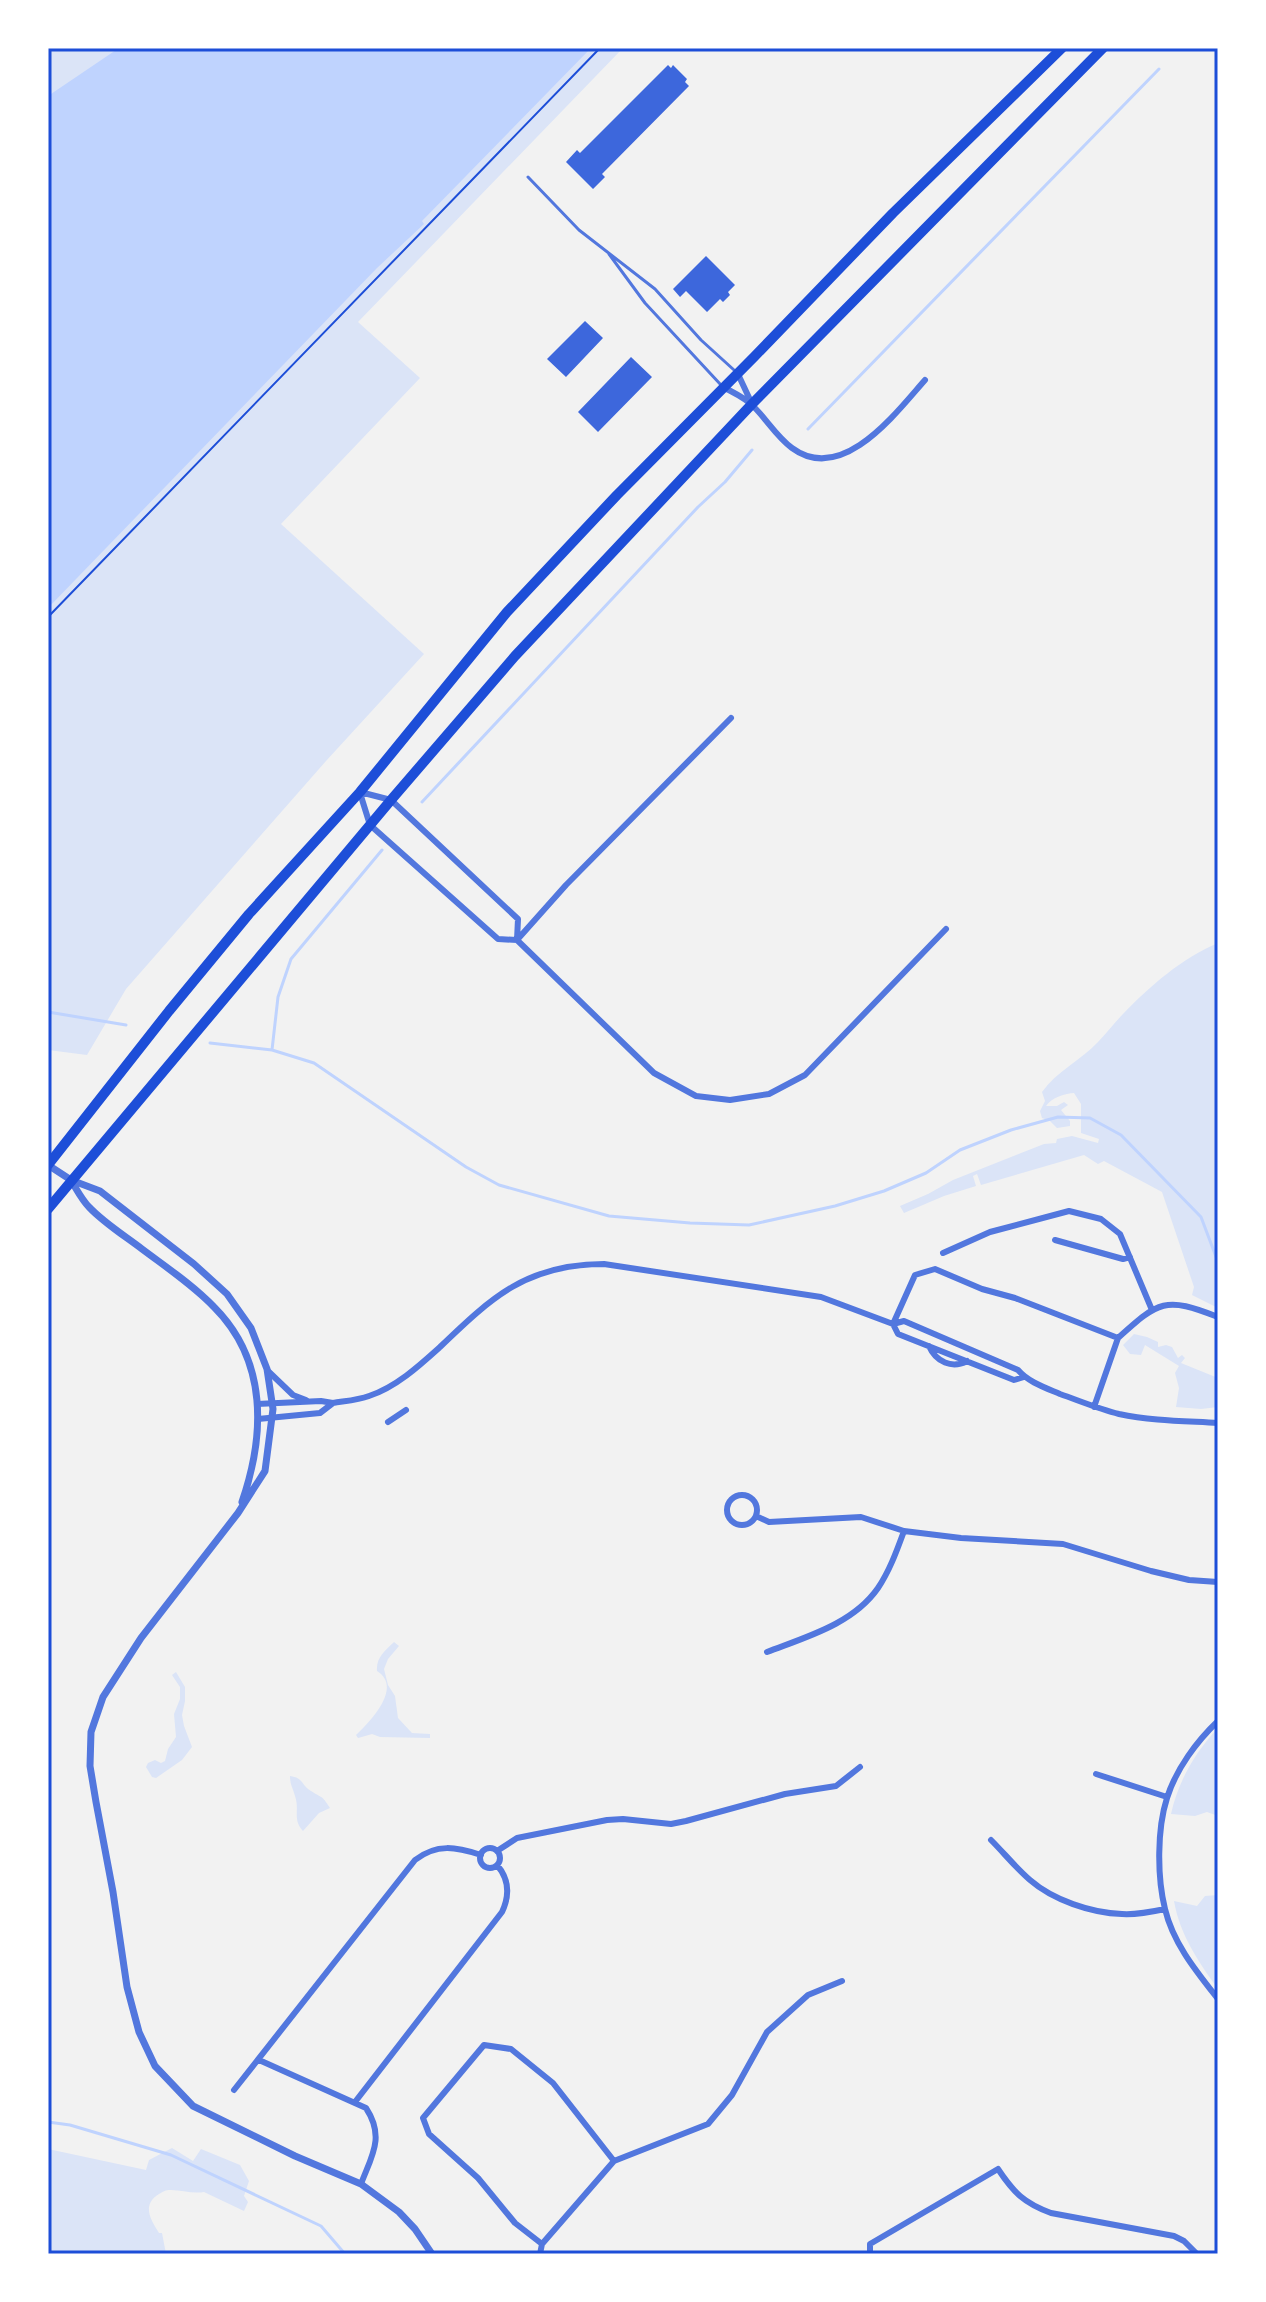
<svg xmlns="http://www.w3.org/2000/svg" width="1266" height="2302" font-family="'Asap Condensed',sans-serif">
<rect width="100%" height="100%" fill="#f2f2f2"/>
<!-- green -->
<path fill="#dbe4f7" d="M 48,48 L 623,48 L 358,322 L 420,378 L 281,524 L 424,654 L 326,761 L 126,989 L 87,1055 L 48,1050 Z
M 1218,943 L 1218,1308 L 1192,1295 L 1194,1287 L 1162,1192 L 1104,1161 L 1098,1164 L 1084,1155 L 981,1185 L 977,1174 L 973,1176 L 976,1186 L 944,1196 L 904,1213 L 900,1206 L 928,1194 L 953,1180 L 1044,1144 L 1056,1143 L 1057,1139 L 1072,1136 L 1098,1143 L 1099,1139 L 1081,1133 L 1081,1104 L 1074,1093 C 1066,1093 1051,1098 1046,1106 L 1057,1106 L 1064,1102 L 1068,1105 L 1061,1110 L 1070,1121 L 1070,1126 L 1057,1128 L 1050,1121 L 1042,1118 L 1040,1111 L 1045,1101 L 1042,1092 C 1057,1071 1081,1060 1098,1042 C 1107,1033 1114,1023 1123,1014 C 1150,986 1182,958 1218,943 Z
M 1134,1334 L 1147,1337 L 1158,1342 L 1158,1347 L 1166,1345 L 1172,1347 L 1178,1358 L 1182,1355 L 1185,1358 L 1181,1363 L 1218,1378 L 1218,1407 L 1201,1409 L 1176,1407 L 1179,1388 L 1175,1373 L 1179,1366 L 1145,1345 L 1141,1355 L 1130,1354 L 1123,1345 Z
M 394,1642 L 399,1646 L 388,1659 L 384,1669 L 388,1685 L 395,1696 L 398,1718 L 412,1733 L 430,1734 L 430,1738 L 380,1737 L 372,1734 L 358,1738 L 356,1735 C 371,1721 403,1687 377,1671 C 376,1657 385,1651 394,1642 Z
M 176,1672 L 185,1687 L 185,1701 L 182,1715 L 184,1726 L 192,1747 L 182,1760 L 156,1778 L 152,1777 L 146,1767 L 148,1763 L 155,1760 L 161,1763 L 165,1761 L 168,1749 L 176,1737 L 174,1714 L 180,1699 L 180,1687 L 172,1675 Z
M 1218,1728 L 1218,1816 L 1207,1812 L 1195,1816 L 1171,1814 C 1178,1782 1195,1752 1218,1728 Z
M 290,1776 C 304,1778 301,1785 311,1791 C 323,1799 321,1794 330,1808 L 319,1813 L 303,1831 C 292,1819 300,1810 295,1796 C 293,1788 290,1785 290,1776 Z
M 1218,1895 L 1218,1989 C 1198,1961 1180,1935 1174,1901 L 1197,1906 L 1205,1896 Z
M 172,2148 L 193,2161 L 201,2149 L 240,2165 L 249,2181 L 244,2196 L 248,2202 L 244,2211 L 204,2192 C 192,2194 182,2190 171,2190 C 164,2190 165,2191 159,2194 C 141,2205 151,2220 159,2233 L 162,2233 L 166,2254 L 48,2254 L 48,2149 L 146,2170 L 149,2160 Z"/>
<!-- water -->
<path fill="#bfd3fe" d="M 119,48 L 591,48 L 422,221 L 424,224 L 377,268 L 48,608 L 48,96 Z"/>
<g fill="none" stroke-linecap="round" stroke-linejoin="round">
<!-- stream -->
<path stroke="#bfd3fe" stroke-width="3" d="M 808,429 L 1159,69
M 422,802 L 698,507 L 725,482 L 752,450
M 48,1012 L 126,1025
M 210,1043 L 272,1050 L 314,1063 L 466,1167 L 499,1185 L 609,1216 L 690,1223 L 749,1225 L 835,1206 L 884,1191 L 926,1173 L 960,1150 L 1011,1130 L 1058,1117 L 1090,1118 L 1121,1135 L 1201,1217 L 1218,1262
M 272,1050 L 278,997 L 291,959 L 382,850
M 48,2122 L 70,2125 L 171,2155 L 321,2226 L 345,2254"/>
</g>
<!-- building -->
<path fill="#3d67dc" d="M 668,65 L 671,68 L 673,65 L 687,79 L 685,82 L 689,86 L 602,174 L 605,177 L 593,189 L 566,162 L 577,150 L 580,153 Z
M 706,256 L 735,285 L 728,292 L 730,295 L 723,302 L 720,299 L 707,312 L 686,291 L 680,297 L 673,289 Z
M 585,321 L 603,338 L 566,377 L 547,359 Z
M 631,357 L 652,377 L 598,432 L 578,412 Z"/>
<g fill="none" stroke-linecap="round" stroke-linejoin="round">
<!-- path -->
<path stroke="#1d4ed8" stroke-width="2" d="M 48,617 L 600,48"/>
<!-- service -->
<path stroke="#5277de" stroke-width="3" d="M 528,177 L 579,230 L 655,289 L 701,340 L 734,370
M 609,254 L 645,303 L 721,385"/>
<!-- minor -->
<path stroke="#5277de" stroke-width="6" d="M 737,372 L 752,404
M 723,387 C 734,393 746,398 754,407 C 767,420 777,437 792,448 C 842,485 895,414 925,380
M 360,792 L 391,800 L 518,919 L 517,940
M 360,793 L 370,825 L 498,939 L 517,940 L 654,1073 L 696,1096 L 730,1100 L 769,1094 L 805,1075 L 946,929
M 517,940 L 566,885 L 731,718
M 1055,1240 L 1123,1259 L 1130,1257
M 943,1253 L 990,1232 L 1069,1211 L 1101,1219 L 1120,1234 L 1152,1310
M 893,1324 L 915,1275 L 935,1269 L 982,1289 L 1015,1298 L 1118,1338 C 1159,1301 1165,1296 1218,1317
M 893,1324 L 898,1334 L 1014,1380 L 1024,1377
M 929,1346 C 936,1362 952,1369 967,1361
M 268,1371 L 293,1395 L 306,1400
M 333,1403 C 345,1401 358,1400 369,1396 C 396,1387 419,1366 440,1347 C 492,1297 527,1264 604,1264 L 821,1297 L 893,1324 L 904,1321 L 1018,1370 C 1028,1382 1046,1388 1060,1394 C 1080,1401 1099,1409 1119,1414 C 1152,1421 1185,1421 1218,1423
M 257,1404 L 321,1401 L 333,1403 L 320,1413 L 258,1419
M 1094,1407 L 1118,1338
M 388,1422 L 406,1410
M727 1510a15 15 0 1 1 30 0a15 15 0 1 1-30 0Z
M 756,1516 L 769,1522 L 861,1517 L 904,1531 L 961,1538 L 1063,1544 L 1151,1571 L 1189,1580 L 1218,1582
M 767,1652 C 806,1637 853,1624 878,1588 C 890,1570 897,1550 904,1531
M 1218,1721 C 1197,1741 1176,1769 1167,1798 C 1157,1829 1157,1877 1165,1909 C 1173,1943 1196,1971 1218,1999
M 1096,1774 L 1167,1797
M 991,1840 C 1004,1853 1016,1868 1030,1880 C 1053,1900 1091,1913 1122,1914 C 1136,1915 1151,1912 1165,1909
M480 1858a10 10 0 1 1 20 0a10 10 0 1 1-20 0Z
M 497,1851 L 517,1838 L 607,1820 L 623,1819 L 671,1824 L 686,1821 L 785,1794 L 836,1786 L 860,1767
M 259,2060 L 366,2108 C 385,2137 372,2155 361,2184
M 234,2090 L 415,1860 C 437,1843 456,1847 481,1855
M 355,2102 L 502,1912 C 510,1895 509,1879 497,1865
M 542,2244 L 515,2223 L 478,2178 L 429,2134 L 423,2118 L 484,2045 L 511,2049 L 553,2083 L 614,2161
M 540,2254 L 542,2244 L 614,2161 L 708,2124 L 732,2095 L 767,2032 L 808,1995 L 842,1981
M 870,2254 L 870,2244 L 998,2169 C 1014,2193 1024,2203 1051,2213 L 1174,2236 L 1184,2241 L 1197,2254"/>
<!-- tertiary -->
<path stroke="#5277de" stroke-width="7" d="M 48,1165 L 71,1180 L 100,1191 L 194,1264 L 227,1294 L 251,1328 L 267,1369 L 273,1409 L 265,1471 L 238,1513 L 141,1638 L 103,1697 L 91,1732 L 90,1766 L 96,1802 L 113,1892 L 127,1987 L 139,2032 L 155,2066 L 193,2106 L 295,2156 L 361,2184 L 399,2212 L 415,2229 L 432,2254
M 72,1182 C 77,1190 82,1200 89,1207 C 104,1223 125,1236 142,1249 C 166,1267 193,1285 214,1307 C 268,1361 265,1435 242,1502"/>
<!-- trunk -->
<path stroke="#1d4ed8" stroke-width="10" d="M 48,1165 L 169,1011 L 249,914 L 360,792 L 507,612 L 617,495 L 754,357 L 893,213 L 1062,48
M 48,1209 L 391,800 L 515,656 L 752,404 L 1103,48"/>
</g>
<!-- border -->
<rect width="1266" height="2302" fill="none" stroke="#ffffff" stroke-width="100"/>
<rect x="50" y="50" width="1166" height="2202" fill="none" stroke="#1d4ed8" stroke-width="3"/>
</svg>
